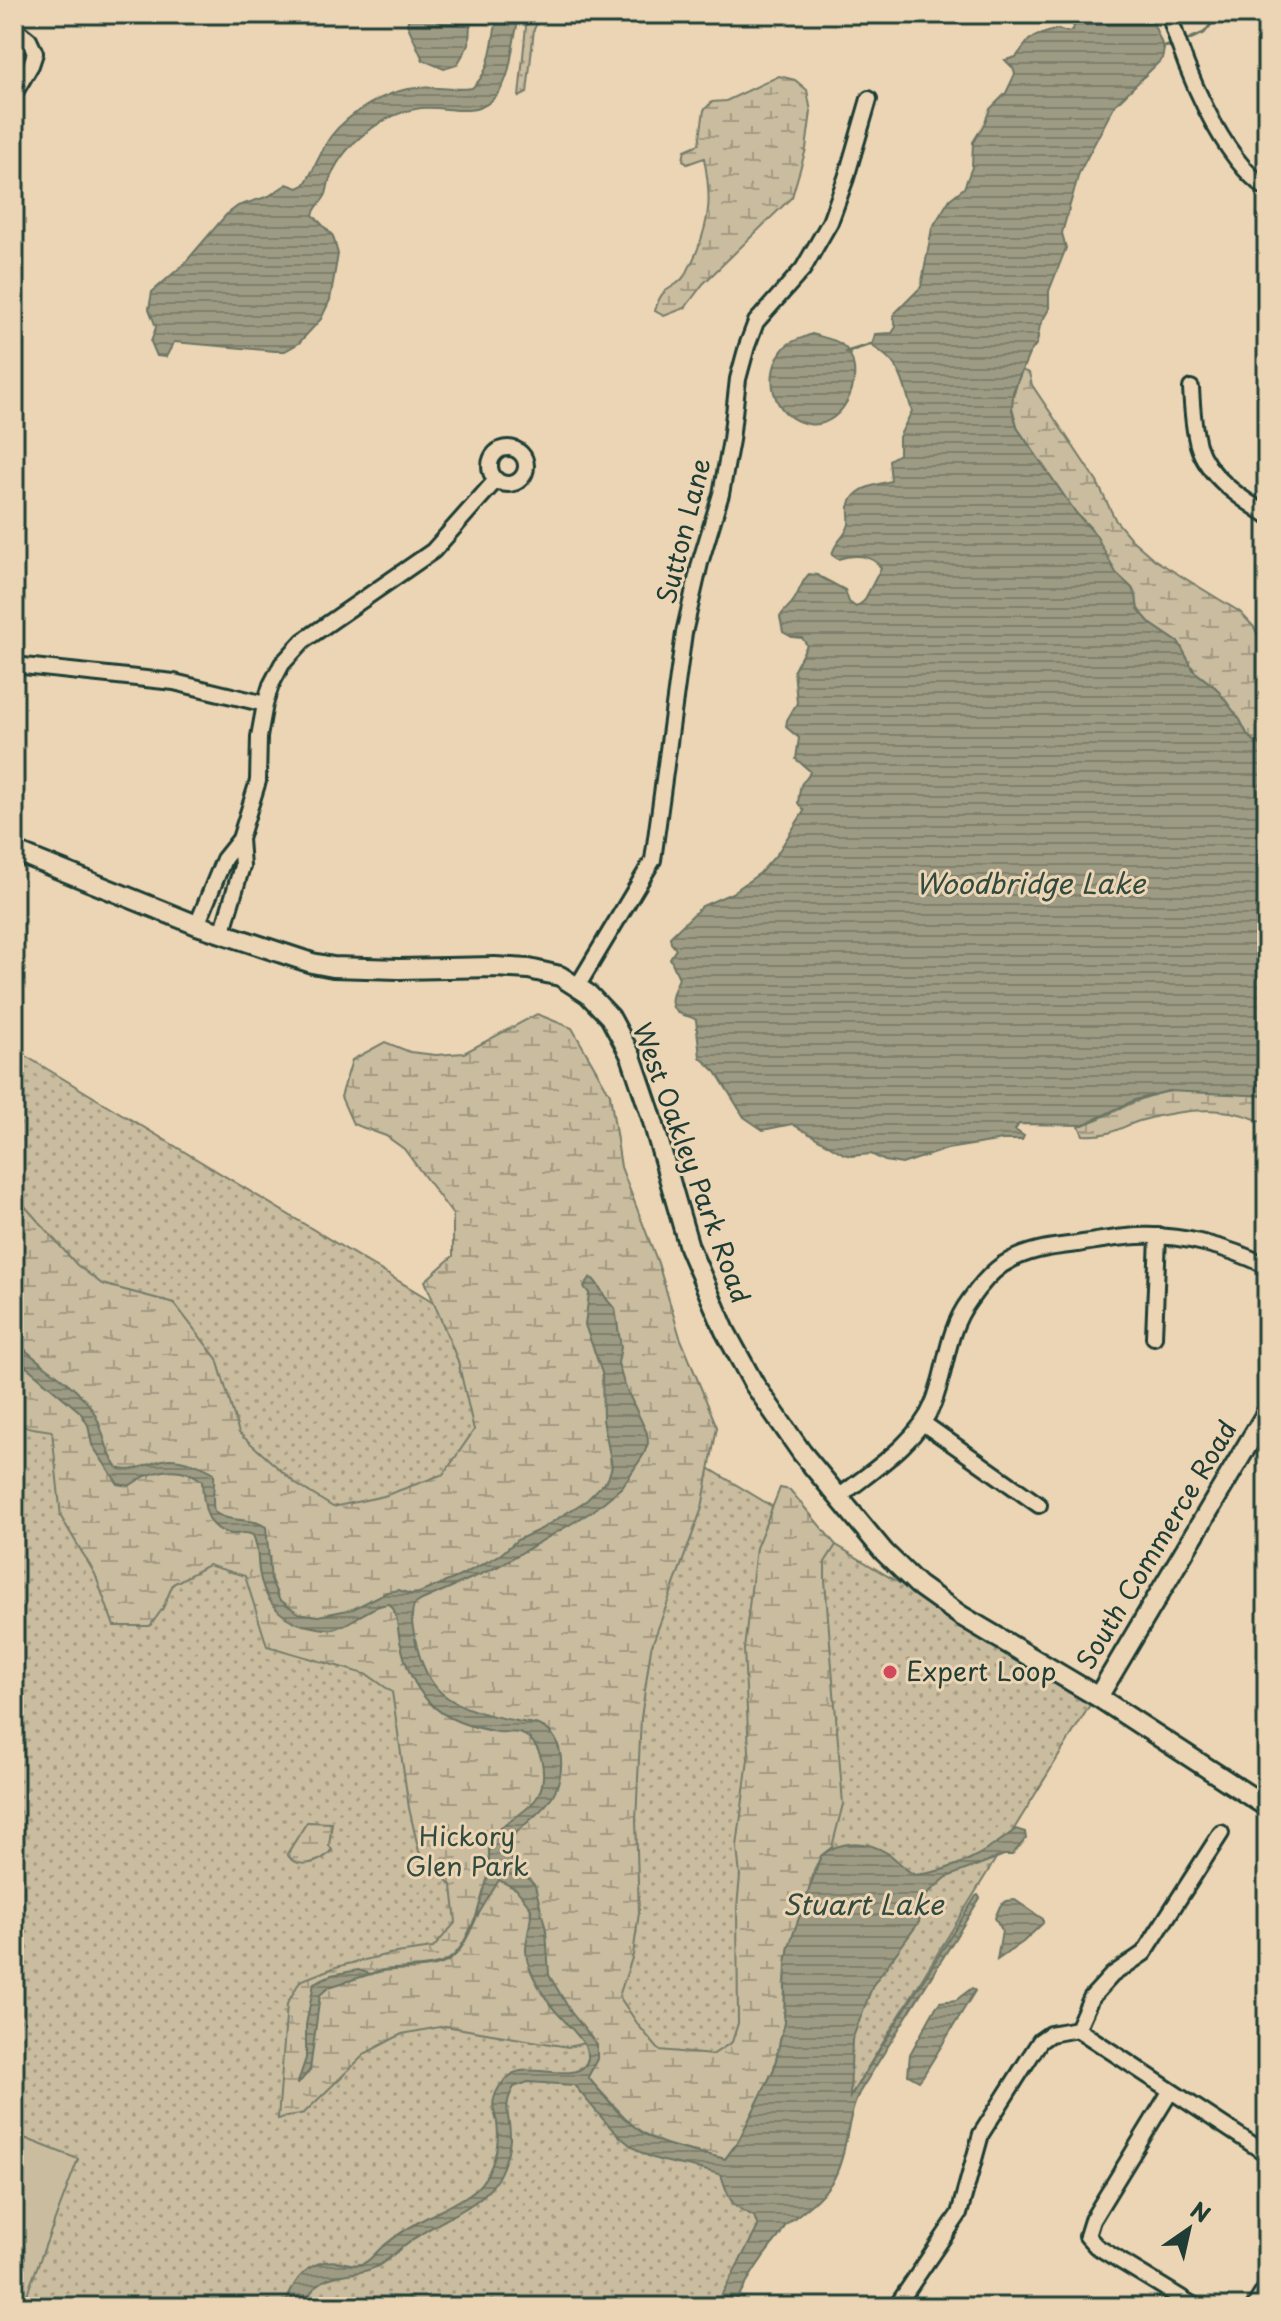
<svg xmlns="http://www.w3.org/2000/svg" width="1281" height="2321" font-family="'Playpen Sans',sans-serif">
<defs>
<pattern id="green-dots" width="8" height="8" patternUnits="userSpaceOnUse" patternTransform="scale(2)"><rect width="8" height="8" fill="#cabc9f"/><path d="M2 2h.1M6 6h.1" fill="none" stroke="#a39a82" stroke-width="1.8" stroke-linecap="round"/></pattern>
<pattern id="wetland-marsh" width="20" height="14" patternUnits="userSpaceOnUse" patternTransform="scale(2)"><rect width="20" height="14" fill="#cabc9f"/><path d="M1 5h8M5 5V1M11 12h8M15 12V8" fill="none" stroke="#a39a82"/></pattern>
<pattern id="water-rules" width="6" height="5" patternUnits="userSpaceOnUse" patternTransform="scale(2)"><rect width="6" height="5" fill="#9d9b84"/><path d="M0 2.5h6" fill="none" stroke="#7f806d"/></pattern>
</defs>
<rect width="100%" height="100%" fill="#ecd5b4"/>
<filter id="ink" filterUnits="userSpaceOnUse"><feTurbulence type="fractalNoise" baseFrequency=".0125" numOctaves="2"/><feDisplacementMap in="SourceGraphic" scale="16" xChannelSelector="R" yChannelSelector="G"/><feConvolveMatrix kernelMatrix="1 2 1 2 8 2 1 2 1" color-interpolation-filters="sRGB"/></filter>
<g filter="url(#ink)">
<!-- green -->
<path fill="url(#green-dots)" stroke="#747c6a" stroke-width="2" d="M 532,14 L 542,14 L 534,29 L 527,93 L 519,97 L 526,26 Z
M 14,1049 L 1093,1700 L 721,2307 L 14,2307 Z"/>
<!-- wetland -->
<path fill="url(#wetland-marsh)" stroke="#747c6a" stroke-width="2" d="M 779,76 L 795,80 L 807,90 L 811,112 L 806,149 L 792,197 L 703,284 L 685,308 L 664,316 L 655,311 C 662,285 670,292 682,279 C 689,271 693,260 697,251 C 711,216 711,195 704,158 L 687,164 L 683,160 L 685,150 L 699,144 L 704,110 L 712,102 L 726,101 Z
M 1021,370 L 1029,373 L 1032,385 L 1097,482 L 1116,521 L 1132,540 L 1155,560 L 1240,612 L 1254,627 L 1265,649 L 1267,751 L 1248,736 L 1240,720 L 1216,688 L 1194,671 L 1179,643 L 1151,624 L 1137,609 L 1136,596 L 1132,588 L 1116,573 L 1091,528 L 1076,513 L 1018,429 L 1011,404 Z
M 537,1014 L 572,1028 L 610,1094 L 621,1167 L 658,1263 L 680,1337 L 717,1427 L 702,1508 L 651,1648 L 641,1718 L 636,1820 L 639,1913 L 633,1955 L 619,1996 L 639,2026 L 659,2050 L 712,2055 L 732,2042 L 738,2023 L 737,1907 L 740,1876 L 737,1847 L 749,1751 L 744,1649 L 756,1548 L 780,1488 L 790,1490 L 836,1545 L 825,1562 L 825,1580 L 843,1804 L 832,1847 L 821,1856 L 814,1871 L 804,1911 L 789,1946 L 785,1982 L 784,2023 L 774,2069 L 739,2140 L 725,2159 L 662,2144 L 650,2137 L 635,2128 L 587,2077 L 593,2068 L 585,2043 L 568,2047 L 445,2026 L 402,2034 L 366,2053 L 304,2113 L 278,2119 L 287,2004 L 300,1981 L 336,1967 L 389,1954 L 433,1948 L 456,1922 L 452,1886 L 419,1852 L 409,1808 L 392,1692 L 368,1675 L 267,1646 L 245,1576 L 208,1565 L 173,1584 L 163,1608 L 150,1626 L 114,1626 L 95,1574 L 61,1517 L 52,1431 L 14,1425 L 14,1194 L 77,1265 L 102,1284 L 174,1303 L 217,1359 L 239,1433 L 296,1484 L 333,1507 L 384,1496 L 444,1474 L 474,1430 L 458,1361 L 425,1281 L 453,1256 L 453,1215 L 404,1149 L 386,1136 L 353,1124 L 341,1097 L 352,1060 L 385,1042 L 410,1052 L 436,1055 L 464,1053 Z
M 1180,1090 L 1267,1096 L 1267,1125 C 1231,1104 1183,1109 1143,1120 C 1118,1127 1112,1137 1083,1135 L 1079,1126 C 1116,1115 1139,1093 1180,1090 Z
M 307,1822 L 332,1823 L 329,1845 L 332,1850 C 321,1863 297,1871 287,1854 Z"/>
<!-- pitch -->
<path fill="#cabc9f" stroke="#747c6a" stroke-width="2" d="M 14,2134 L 78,2159 L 22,2307 L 14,2307 Z"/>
<!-- water -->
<path fill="url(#water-rules)" stroke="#6b7564" stroke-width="2" d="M 410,14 L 462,14 L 470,23 L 469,44 L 457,65 L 444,69 L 423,60 L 407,24 Z
M 499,14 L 521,14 C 509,41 516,78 492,100 C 472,119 446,105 421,108 C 385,113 345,142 331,176 C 328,182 328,188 326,194 C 323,202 315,206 313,215 L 333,236 L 338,254 L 330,300 L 321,319 L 299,343 L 285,351 L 275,351 L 174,342 L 166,357 L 157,356 L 151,342 L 156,327 L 149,309 L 152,292 L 184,264 L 226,215 L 238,206 L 269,196 L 287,184 L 298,188 L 304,185 C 315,170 320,151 331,136 C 349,113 387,90 416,88 C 435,86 453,91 472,88 C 494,69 490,40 499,14 Z
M 1076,14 L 1145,14 L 1154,25 L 1164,49 L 1162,59 L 1114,106 L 1079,173 L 1062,233 L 1066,248 L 1049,291 L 1049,309 L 1040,325 L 1037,343 L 1029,354 L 1013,392 L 1012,410 L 1018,429 L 1076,513 L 1096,535 L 1116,573 L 1132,588 L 1136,596 L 1138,609 L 1151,624 L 1179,643 L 1194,671 L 1216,688 L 1240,720 L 1248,736 L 1267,751 L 1264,809 L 1267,817 L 1267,1096 L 1168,1091 L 1135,1100 L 1083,1125 L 1019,1124 L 1015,1130 L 1024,1136 L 1022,1140 L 1003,1140 L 947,1149 L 902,1164 L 885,1161 L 871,1154 L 851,1156 L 844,1154 L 792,1124 L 763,1130 L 744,1117 L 716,1072 L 700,1057 L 696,1020 C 692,1017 688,1016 683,1015 C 663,1008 674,991 679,978 L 670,958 L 676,949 L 671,943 L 670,937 L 702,906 L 732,893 L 760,873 L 777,854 L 804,811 L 798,803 C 799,797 799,788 802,783 C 806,778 809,778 810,771 L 796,759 L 799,738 L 786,727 L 787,720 L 797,703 L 794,670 L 807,645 L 802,638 L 792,637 L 783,632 L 780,617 C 784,609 790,607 794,600 C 800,591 801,582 809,574 L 817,575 L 845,590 L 849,602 L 856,607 L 864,601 L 881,568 C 872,554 853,554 838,559 L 832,555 C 834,543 844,538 848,527 C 851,521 848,513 849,507 C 853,487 876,485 891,481 L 889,460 L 899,454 L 899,437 L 912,411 C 902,379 902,364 872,346 L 875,334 L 892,333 L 896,327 L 893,318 L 895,313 L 921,287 L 932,228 L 950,199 L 964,188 L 972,167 L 973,142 L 984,124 L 990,109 L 1006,93 L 1015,74 L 1013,68 L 1005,60 L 1016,57 L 1029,40 L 1036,36 L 1057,29 L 1068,32 L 1073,30 Z
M 812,334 C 821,337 834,339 841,344 C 871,366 846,431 808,424 C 771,417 762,373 785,347 C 791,340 804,338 812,334 Z
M 590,1278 L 593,1279 C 603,1289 603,1299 615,1308 L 621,1347 L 618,1363 L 624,1384 L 647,1433 L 648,1443 L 644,1454 L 622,1487 L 593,1511 L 497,1567 L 422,1600 L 414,1605 C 409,1619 414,1633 417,1647 C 422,1666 431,1687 448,1698 C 467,1711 495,1717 517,1721 C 525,1723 535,1723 541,1726 C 561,1735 564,1762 559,1780 C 551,1813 518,1822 504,1850 L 535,1886 L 546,1930 L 549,1975 L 571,2012 L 597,2045 L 597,2059 L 588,2077 C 607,2100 629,2129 658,2141 C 679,2150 703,2153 725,2159 L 739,2140 L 774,2069 L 784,2023 L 786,1963 L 789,1946 L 821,1856 C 841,1839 866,1840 889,1854 C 898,1860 904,1870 915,1875 C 954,1871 986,1853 1016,1829 L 1025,1832 L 1026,1839 L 1012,1855 L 1004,1855 L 947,1877 L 928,1893 L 921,1907 L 919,1922 L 873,1985 L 852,2040 L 850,2097 L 976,1896 L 978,1895 L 980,1898 L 859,2093 C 845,2122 848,2155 832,2182 C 820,2200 802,2211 787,2224 C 783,2228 781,2235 777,2239 C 759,2260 746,2282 733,2307 L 715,2307 L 758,2227 L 754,2216 C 728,2204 730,2200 721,2175 C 701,2168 679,2165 659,2160 C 624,2151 597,2111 574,2085 L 528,2082 L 514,2087 C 501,2109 511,2116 510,2139 C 509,2154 500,2179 489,2190 C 469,2210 442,2220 418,2236 C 405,2243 396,2253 384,2262 C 357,2283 319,2262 304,2307 L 285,2307 C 292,2281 309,2257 340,2262 C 348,2263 356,2267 364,2263 C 371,2260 376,2252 382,2247 C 391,2240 401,2232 412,2226 C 429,2215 448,2208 465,2197 C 490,2183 501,2150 497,2123 C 496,2115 491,2108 494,2099 C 496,2090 503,2081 511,2075 C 528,2061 583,2087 588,2058 C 590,2041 556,2016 547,2000 C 538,1986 526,1967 526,1950 C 526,1936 532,1922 531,1908 L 516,1889 L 499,1880 L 475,1920 L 489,1873 L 489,1838 C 503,1823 524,1815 536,1799 C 549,1781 544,1743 522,1734 C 515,1731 506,1733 498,1732 C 471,1727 446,1721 427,1700 C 414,1685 405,1664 401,1645 C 397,1632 399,1615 390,1604 C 369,1605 352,1625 333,1629 C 324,1630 312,1627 303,1625 C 277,1618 263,1596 259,1571 C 257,1557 259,1548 253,1535 C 245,1531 241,1534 233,1534 C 205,1531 203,1503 202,1481 C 180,1462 149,1471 129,1486 L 118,1484 L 92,1445 L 88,1425 L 80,1412 L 15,1357 L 14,1339 C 36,1364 69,1378 89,1405 C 104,1424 103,1449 118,1468 C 134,1475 152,1460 169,1459 C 183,1459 203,1466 214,1473 C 215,1487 211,1498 214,1512 C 231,1524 249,1516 266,1527 L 271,1580 L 279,1599 L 298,1613 L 318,1616 L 353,1609 L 387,1592 L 399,1590 L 410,1594 L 419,1593 L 458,1577 L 500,1555 L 517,1540 L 541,1529 L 587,1500 L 608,1479 L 612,1466 L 603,1420 L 602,1373 L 585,1325 L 589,1293 L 584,1287 Z
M 1015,1900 L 1043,1919 L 1043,1923 L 1023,1942 L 997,1960 L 1002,1930 L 995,1918 L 1000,1906 L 1006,1901 Z
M 358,1970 L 371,1974 L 329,1987 L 320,1995 L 310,2070 L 297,2085 L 306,2058 L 306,2025 L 314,1983 L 331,1975 Z
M 972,1988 L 975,1991 L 923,2076 L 919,2081 L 908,2075 L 910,2054 L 936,2007 L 940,2002 L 956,2000 Z"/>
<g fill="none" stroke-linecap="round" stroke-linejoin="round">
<!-- stream -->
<path stroke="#6b7564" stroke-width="3" d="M 470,23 L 496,22
M 1187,40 L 1204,33 L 1217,17 L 1229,14
M 1163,47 L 1169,46
M 846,352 L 872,344
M 371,1974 C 381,1969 390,1970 402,1969 C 450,1966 455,1964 475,1920"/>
<defs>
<path id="minor" d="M 1169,14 C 1185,68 1220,157 1267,189
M 14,28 L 29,40 L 35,53 L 31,65 L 14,94
M 1191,388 C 1192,407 1193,427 1198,445 C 1207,476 1241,498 1267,515
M490 466a18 18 0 1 1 36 0a18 18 0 1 1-36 0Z
M 14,665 L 174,682 L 265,704
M 197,925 L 224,859 L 240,839
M 222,934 L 242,866 L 240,839 L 258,781 L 259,737 L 265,704 L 271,685 L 282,664 L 303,641 L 433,551 L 496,480
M 577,987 L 653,860 L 684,633 L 700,563 L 721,494 L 731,440 L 738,379 L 747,346 L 756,322 L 803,269 L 830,222 L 846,178 L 869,99
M 1154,1337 L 1158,1236
M 923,1423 L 1039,1505
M 839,1497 C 871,1471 917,1443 933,1404 C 947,1369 946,1332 969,1301 C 978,1288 989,1274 1002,1265 C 1025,1250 1050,1247 1077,1244 C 1097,1241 1117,1237 1138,1236 C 1181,1234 1229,1247 1267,1266
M 1221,1833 L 1144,1953 L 1112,1975 L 1091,1998 L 1077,2029 L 1267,2154
M 1170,2092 L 1092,2220 L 1087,2236 L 1096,2246 L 1196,2307
M 896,2307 L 959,2214 L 981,2134 L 1040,2041 L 1050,2034 L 1077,2029
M 1254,2307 L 1267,2286"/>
<path id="tertiary" d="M 14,851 L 197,925 L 312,963 L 333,967 L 399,969 L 495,967 L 529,969 L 560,976 L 588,994 L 610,1017 L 631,1056 L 651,1115 L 689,1247 L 725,1331 L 754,1384 L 802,1453 L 884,1552 L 918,1585 L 960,1615 L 1098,1697 L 1267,1807
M 1098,1697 L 1267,1412"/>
</defs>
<!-- minor casing -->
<use href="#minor" stroke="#1f3d34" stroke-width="20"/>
<!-- tertiary casing -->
<use href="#tertiary" stroke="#1f3d34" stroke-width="24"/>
<!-- minor -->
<use href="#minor" stroke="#ecd5b4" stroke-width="14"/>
<!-- tertiary -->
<use href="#tertiary" stroke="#ecd5b4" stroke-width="18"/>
</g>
</g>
<!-- markers -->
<circle fill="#d1495b" stroke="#ecd5b4" stroke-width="3" cx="890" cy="1672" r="8"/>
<g text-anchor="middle" stroke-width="6" stroke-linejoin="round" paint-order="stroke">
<!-- street labels -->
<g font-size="26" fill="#1f3d34" stroke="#ecd5b4">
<text transform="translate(684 531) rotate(-76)" y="9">Sutton Lane</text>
<text transform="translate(691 1163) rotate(70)" y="9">West Oakley Park Road</text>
<text transform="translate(1157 1545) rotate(-59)" y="9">South Commerce Road</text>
</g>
<!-- poi labels -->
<g font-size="26" fill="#1f3d34" stroke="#ecd5b4" text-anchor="start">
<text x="906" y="1681">Expert Loop</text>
</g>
<!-- park labels -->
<g font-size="26" fill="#304a3f" stroke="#ecd5b4">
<text x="467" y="1846">Hickory<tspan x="467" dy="30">Glen Park</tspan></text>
</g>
<!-- water labels -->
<g font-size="28" font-style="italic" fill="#324b40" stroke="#ecd5b4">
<text x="1030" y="894">Woodbridge Lake</text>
<text x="863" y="1915">Stuart Lake</text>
</g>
</g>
<!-- margin -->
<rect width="1281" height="2321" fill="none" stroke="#ecd5b4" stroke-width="48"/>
<rect x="24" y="24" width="1233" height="2273" fill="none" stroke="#1f3d34" stroke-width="3" filter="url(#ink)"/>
<!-- north arrow -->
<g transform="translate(1189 2229) rotate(34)" stroke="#ecd5b4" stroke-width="6" paint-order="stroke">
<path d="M0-6L14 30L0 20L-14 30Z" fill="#1f3d34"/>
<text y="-12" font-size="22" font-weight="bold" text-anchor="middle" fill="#1f3d34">N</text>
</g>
</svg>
